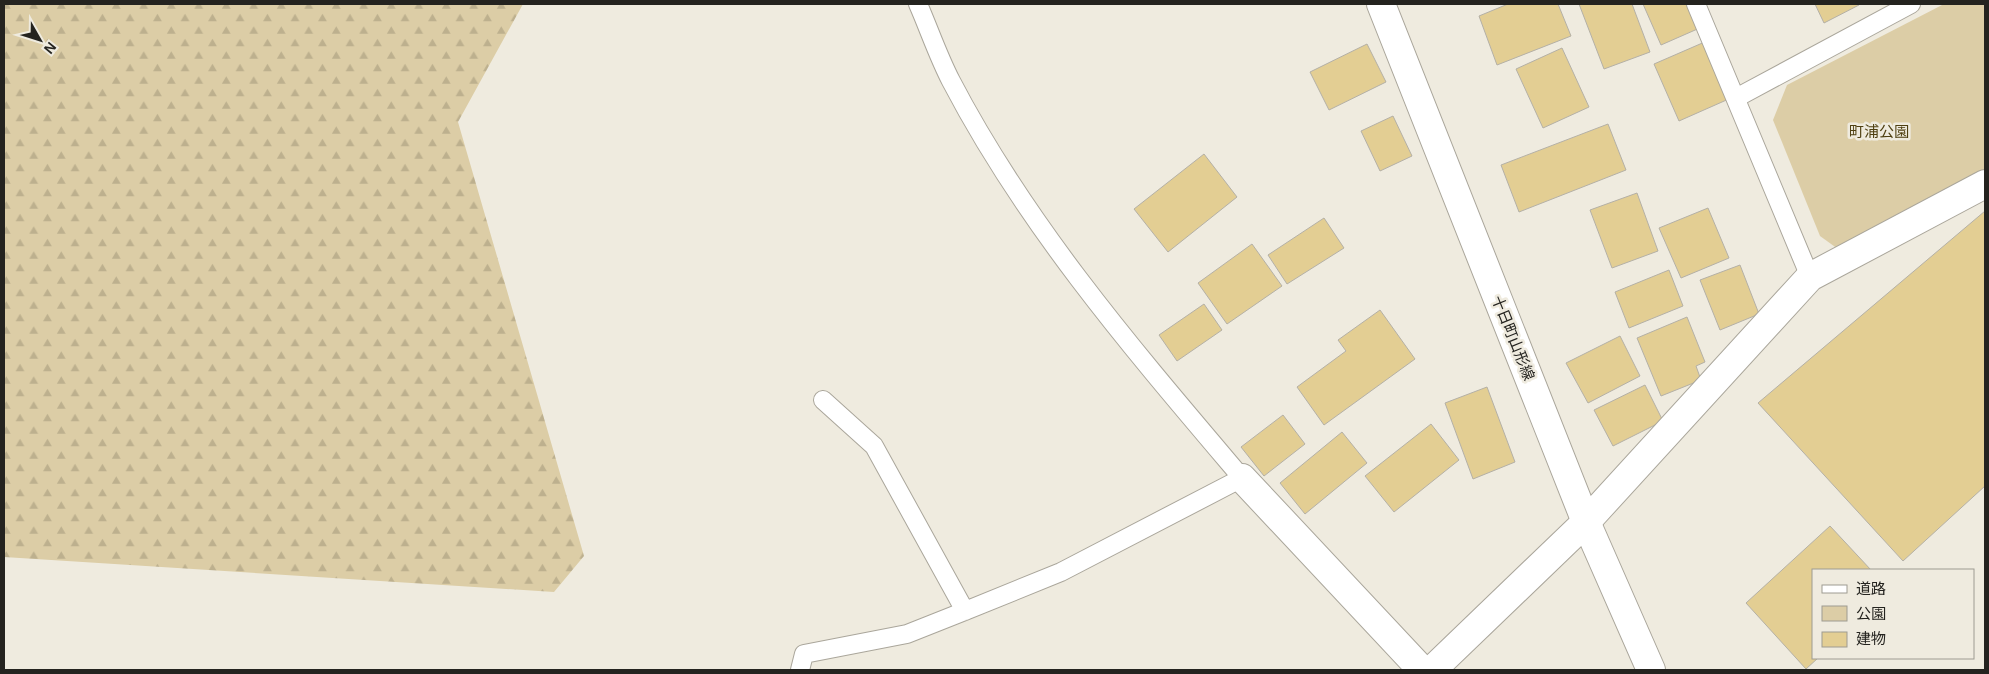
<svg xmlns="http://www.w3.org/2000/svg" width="1989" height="674" font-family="Arial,'Noto Sans JP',sans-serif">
<defs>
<pattern id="forest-firs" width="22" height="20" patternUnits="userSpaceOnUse" patternTransform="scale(1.25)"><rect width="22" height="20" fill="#dccda6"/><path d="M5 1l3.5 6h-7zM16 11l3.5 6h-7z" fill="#bdb08e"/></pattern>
</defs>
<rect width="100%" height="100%" fill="#efebdf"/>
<!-- forest -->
<path fill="url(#forest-firs)" d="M 4,4 L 523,4 L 458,122 L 584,556 L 554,592 L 4,557 Z"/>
<!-- green -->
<path fill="#dccda6" d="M 1944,4 L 1985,4 L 1985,170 L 1838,249 L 1820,236 L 1773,120 L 1787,85 Z"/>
<!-- building -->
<path fill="#e3ce93" stroke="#b4b0a6" d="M 1508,4 L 1558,4 L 1571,36 L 1497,65 L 1479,16 Z
M 1579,4 L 1632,4 L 1650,52 L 1604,69 Z
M 1643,4 L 1692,4 L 1702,27 L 1661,45 Z
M 1815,4 L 1859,4 L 1859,5 L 1824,23 Z
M 1707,41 L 1731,98 L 1679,121 L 1654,64 Z
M 1367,44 L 1386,82 L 1329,110 L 1310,72 Z
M 1562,48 L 1589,107 L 1543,128 L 1516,69 Z
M 1393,116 L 1412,156 L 1380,171 L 1361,131 Z
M 1608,124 L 1626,170 L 1519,212 L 1501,165 Z
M 1204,154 L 1237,197 L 1168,252 L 1134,209 Z
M 1637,193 L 1658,251 L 1612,268 L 1590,210 Z
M 1708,208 L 1729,258 L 1681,278 L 1659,228 Z
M 1985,211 L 1985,486 L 1903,561 L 1758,403 Z
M 1324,218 L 1344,248 L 1287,284 L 1268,255 Z
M 1252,244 L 1282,286 L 1227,324 L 1198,283 Z
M 1740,265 L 1759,314 L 1720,330 L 1700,280 Z
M 1669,270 L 1683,306 L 1629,328 L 1615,292 Z
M 1204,304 L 1222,330 L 1177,361 L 1159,335 Z
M 1380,310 L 1415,359 L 1324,425 L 1297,387 L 1346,351 L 1338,340 Z
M 1687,317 L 1705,362 L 1696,366 L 1701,380 L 1661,396 L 1637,338 Z
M 1620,336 L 1640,376 L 1588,403 L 1566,363 Z
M 1645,385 L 1663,421 L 1613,446 L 1594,410 Z
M 1487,387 L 1515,462 L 1473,479 L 1445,403 Z
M 1283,415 L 1305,444 L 1264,476 L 1241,447 Z
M 1431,424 L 1459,460 L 1394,512 L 1365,476 Z
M 1342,432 L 1367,463 L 1305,514 L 1280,483 Z
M 1830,526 L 1871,570 L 1813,570 L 1813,658 L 1818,658 L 1806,669 L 1746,603 Z"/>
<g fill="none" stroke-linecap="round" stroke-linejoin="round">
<defs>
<path id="service" d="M 1696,4 L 1810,277
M 1736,98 L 1911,4
M 823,400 L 874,446 L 965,611
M 800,670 L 804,654 L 907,634 L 965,611 L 1061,572 L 1242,478 C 1136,353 1027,227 951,81 C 938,56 929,29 918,4"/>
<path id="minor" d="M 1242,478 L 1422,670
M 1586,522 L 1810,277 L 1985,184"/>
<path id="tertiary" d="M 1432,670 L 1586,522"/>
<path id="secondary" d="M 1381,4 L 1586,522 L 1651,670"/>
</defs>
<!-- service casing -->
<use href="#service" stroke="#aaa69b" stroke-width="20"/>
<!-- minor casing -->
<use href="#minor" stroke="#aaa69b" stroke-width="30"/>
<!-- tertiary casing -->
<use href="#tertiary" stroke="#aaa69b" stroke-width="30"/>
<!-- secondary casing -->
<use href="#secondary" stroke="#aaa69b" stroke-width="30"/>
<!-- service -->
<use href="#service" stroke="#fff" stroke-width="18"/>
<!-- minor -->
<use href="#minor" stroke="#fff" stroke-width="28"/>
<!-- tertiary -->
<use href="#tertiary" stroke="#fff" stroke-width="28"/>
<!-- secondary -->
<use href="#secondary" stroke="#fff" stroke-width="28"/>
</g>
<g text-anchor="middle" stroke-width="5" stroke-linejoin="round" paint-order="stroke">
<!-- park labels -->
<g font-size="15" fill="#4f4012" stroke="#efebdf">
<text x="1879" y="137">町浦公園</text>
</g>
<!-- street labels -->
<g font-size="15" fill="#24231f" stroke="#efebdf">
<text transform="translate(1513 338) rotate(68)" y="5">十日町山形線</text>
</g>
</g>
<!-- border -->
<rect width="1989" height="674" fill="none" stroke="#24231f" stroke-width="10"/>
<!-- legend -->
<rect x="1812" y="569" width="162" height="90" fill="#efebdf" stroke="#9e9b92"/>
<rect x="1822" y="585" width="25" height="8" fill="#ffffff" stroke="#9e9b92"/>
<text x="1856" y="594" font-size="15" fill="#24231f">道路</text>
<rect x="1822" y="606" width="25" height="15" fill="#dccda6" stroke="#9e9b92"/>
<text x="1856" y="619" font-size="15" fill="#24231f">公園</text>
<rect x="1822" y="632" width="25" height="15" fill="#e3ce93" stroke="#9e9b92"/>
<text x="1856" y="644" font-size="15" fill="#24231f">建物</text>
<!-- north arrow -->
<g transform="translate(40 40) rotate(129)" stroke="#efebdf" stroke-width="4" paint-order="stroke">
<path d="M0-4L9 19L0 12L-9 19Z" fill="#24231f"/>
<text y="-8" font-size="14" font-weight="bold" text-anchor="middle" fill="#24231f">N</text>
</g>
</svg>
